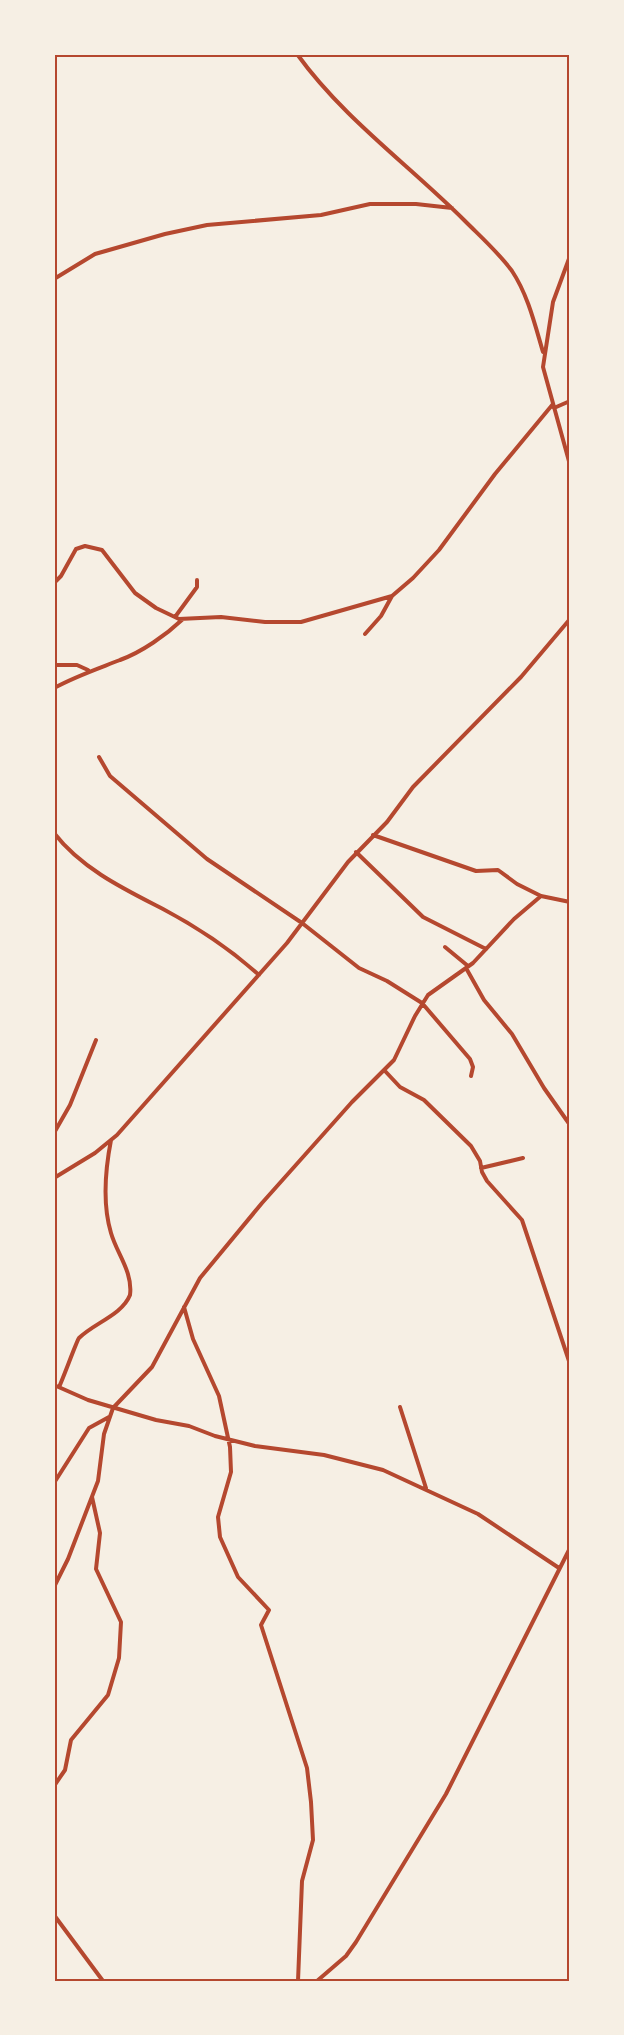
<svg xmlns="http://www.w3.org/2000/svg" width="624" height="2035" font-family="Quicksand,sans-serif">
<rect width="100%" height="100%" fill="#f6efe4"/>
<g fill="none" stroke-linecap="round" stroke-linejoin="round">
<!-- minor -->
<path stroke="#b5482f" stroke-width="4" d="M 297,54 C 343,118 409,165 465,221 C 481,237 499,253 512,271 C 528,295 535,325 543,352
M 570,256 L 553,302 L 543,367 L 570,465
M 54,279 L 95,254 L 165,234 L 207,225 L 321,215 L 370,204 L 416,204 L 452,208
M 554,408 L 570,401
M 54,583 L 61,576 L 76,549 L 85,546 L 102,550 L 135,593 L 156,608 L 179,619 L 221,617 L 265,622 L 301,622 L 392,596 L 413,578 L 439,550 L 495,474 L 553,404
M 175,617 L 197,587 L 197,580
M 365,634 L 381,616 L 392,596
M 54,665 L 77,665 L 88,670
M 54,688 C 76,676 97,669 120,660 C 142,652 166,635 183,619
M 99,757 L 110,776 L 207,859 L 302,923 L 359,968 L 387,981 L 422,1003 L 470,1059 L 473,1067 L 471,1076
M 54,833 C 82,869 124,889 163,909 C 197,927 230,949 259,975
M 373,835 L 476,871 L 498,870 L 517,884 L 541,896 L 570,902
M 356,852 L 423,917 L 486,949
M 445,947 L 468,966
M 466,968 L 484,1000 L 512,1034 L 544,1088 L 570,1125
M 385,1071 L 400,1087 L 424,1100 L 471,1146 L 480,1161 L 482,1172 L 487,1181 L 522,1220 L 570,1364
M 54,1133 L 70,1105 L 96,1040
M 481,1168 L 523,1158
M 54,1178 L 95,1153 L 117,1135 L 287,943 L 348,862 L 387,822 L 413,787 L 521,677 L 570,619
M 184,1307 L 193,1339 L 219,1396 L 230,1447 L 231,1472 L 218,1517 L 220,1537 L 238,1577 L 269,1610 L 261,1625 L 307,1768 L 311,1802 L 313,1840 L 302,1881 L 298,1981
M 54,1385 L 88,1400 L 156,1420 L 189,1426 L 215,1436 L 255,1446 L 324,1455 L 383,1470 L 478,1514 L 559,1568
M 59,1387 C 63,1379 77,1340 79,1338 C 94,1323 122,1315 130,1295 C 133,1272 117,1254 111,1233 C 102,1203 105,1171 111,1140
M 400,1407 L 426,1488
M 54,1483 L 89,1428 L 109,1417
M 54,1587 L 68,1559 L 98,1481 L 104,1434 L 113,1408 L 152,1367 L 200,1278 L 262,1203 L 352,1102 L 394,1060 L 415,1016 L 428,995 L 473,963 L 514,919 L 541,896
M 54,1786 L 65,1770 L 71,1740 L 108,1695 L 119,1658 L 121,1622 L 96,1569 L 100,1533 L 92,1497
M 54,1915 L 103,1981
M 317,1981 L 346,1956 L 356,1942 L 446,1794 L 570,1548"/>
</g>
<!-- border -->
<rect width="624" height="2035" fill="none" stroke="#f6efe4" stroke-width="111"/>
<rect x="56" y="56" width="512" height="1924" fill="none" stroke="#b5482f" stroke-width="2"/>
</svg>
